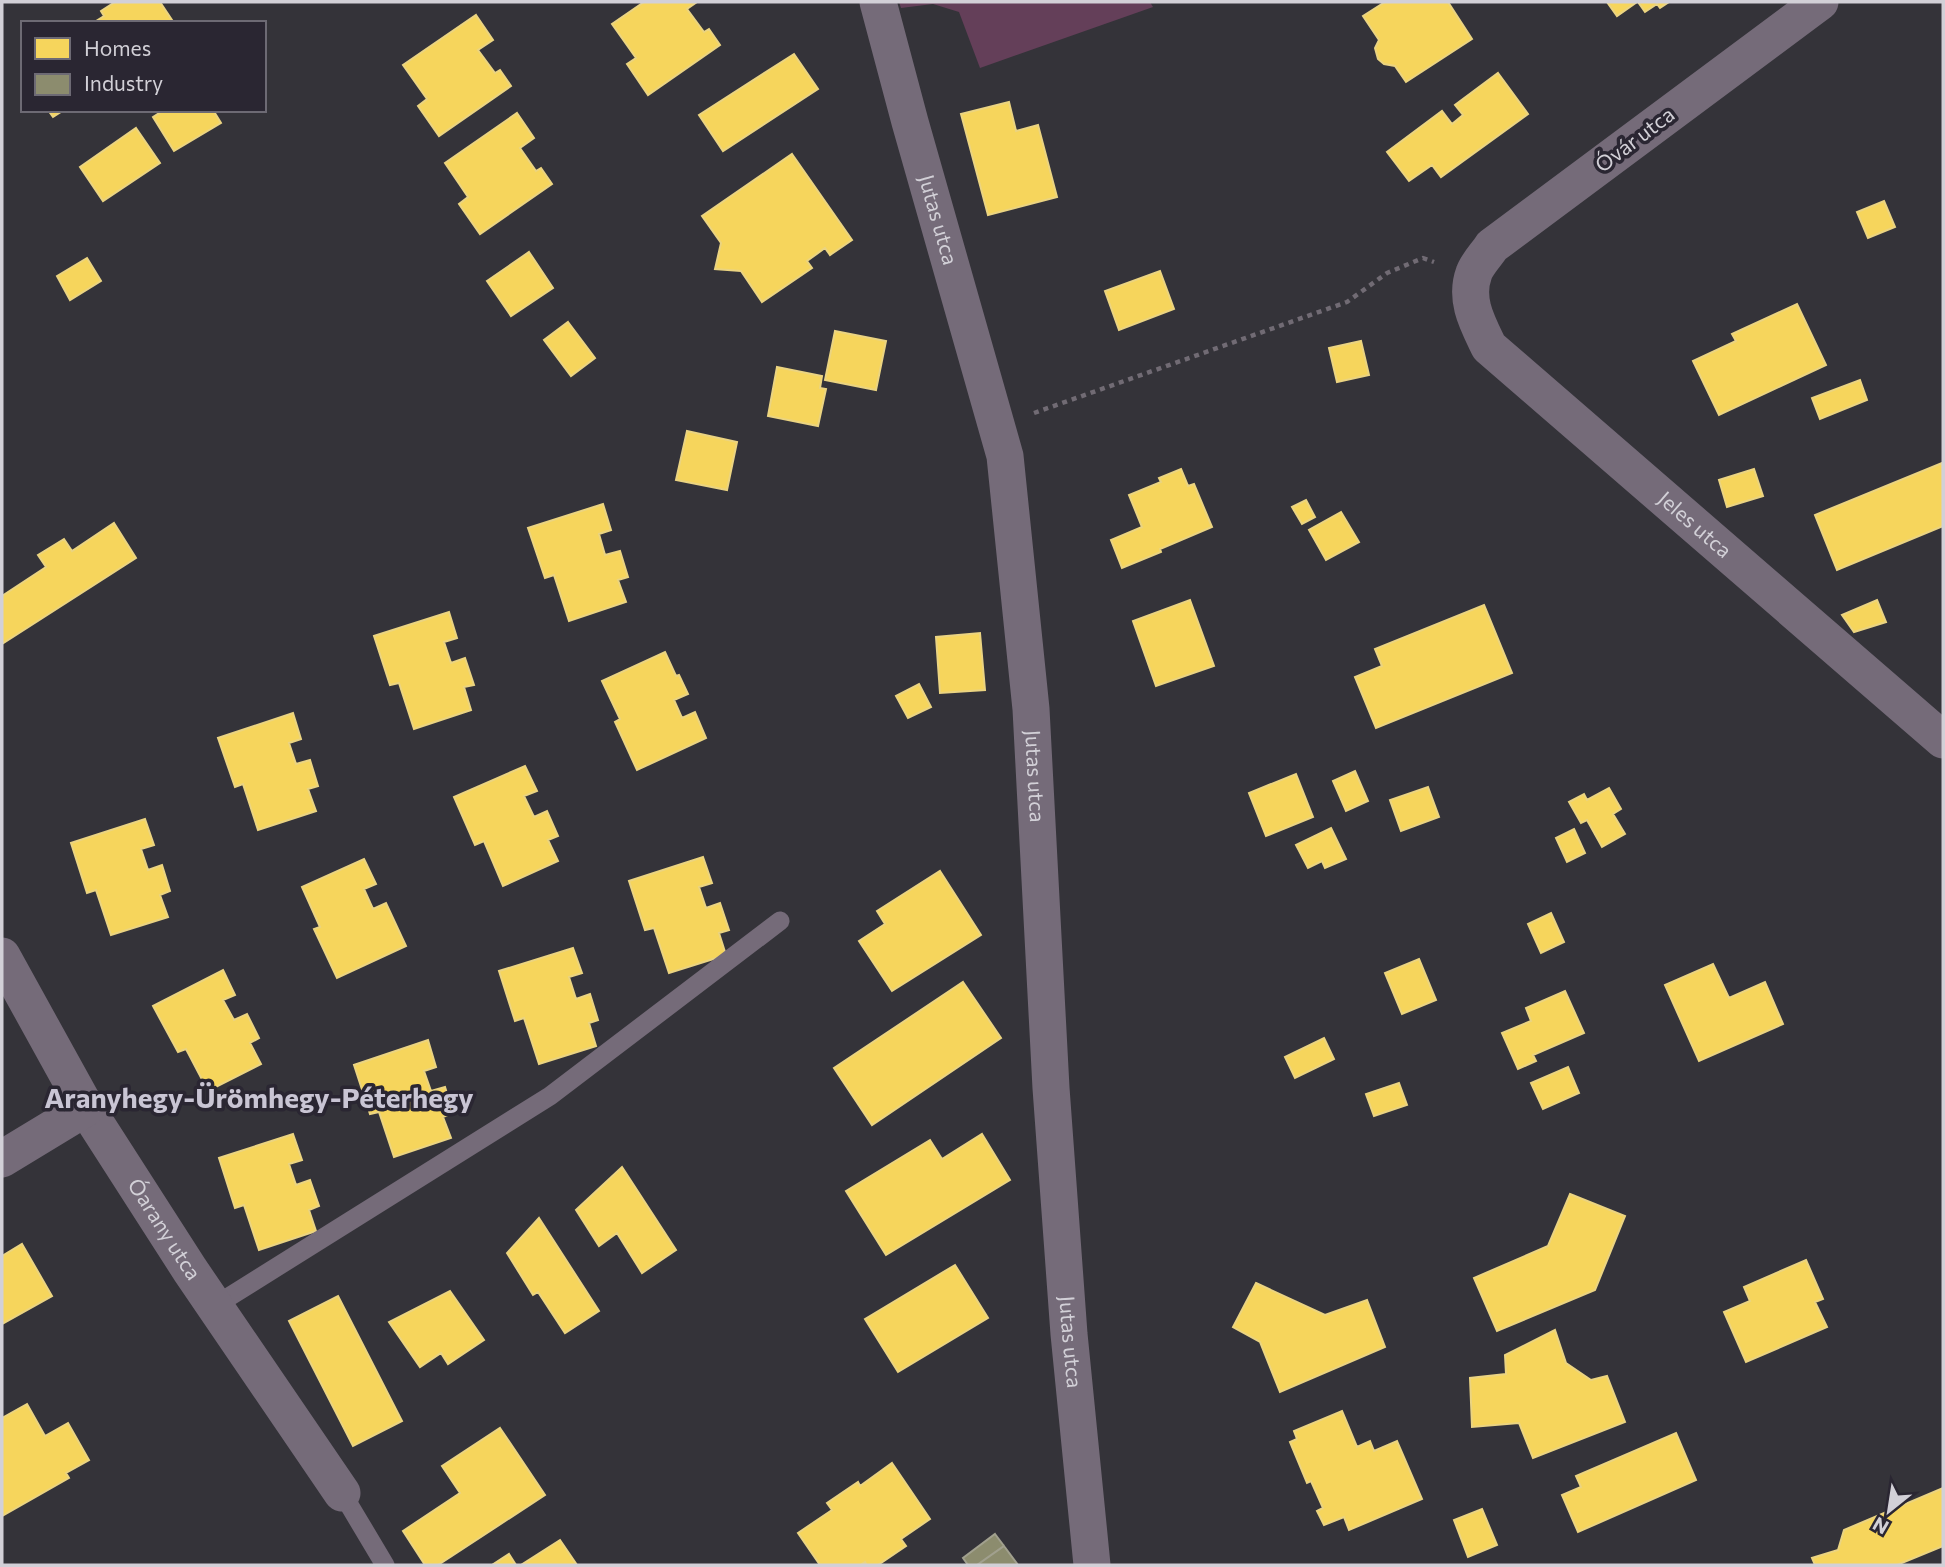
<svg xmlns="http://www.w3.org/2000/svg" width="1945" height="1567" font-family="Commissioner,sans-serif">
<rect width="100%" height="100%" fill="#343339"/>
<!-- green -->
<path fill="#643f59" d="M 899,2 L 1150,2 L 1153,7 L 980,68 L 959,12 L 933,4 L 901,8 Z"/>
<!-- homes -->
<path fill="#f6d55c" stroke="#ebd481" stroke-width="2" d="M 115,2 L 160,2 L 174,23 L 93,23 L 104,16 L 101,11 Z
M 644,2 L 697,2 L 687,9 L 704,32 L 709,29 L 720,45 L 648,95 L 627,64 L 636,58 L 612,24 Z
M 1385,2 L 1448,2 L 1472,39 L 1406,82 L 1395,66 L 1384,64 L 1378,59 L 1375,48 L 1379,40 L 1363,16 Z
M 1607,2 L 1637,2 L 1617,16 Z
M 1638,2 L 1669,2 L 1660,8 L 1657,4 L 1645,12 Z
M 476,15 L 493,40 L 478,50 L 495,73 L 500,70 L 511,86 L 439,136 L 418,106 L 427,99 L 403,65 Z
M 794,54 L 818,89 L 723,151 L 699,115 Z
M 1498,73 L 1528,114 L 1441,177 L 1432,165 L 1409,181 L 1387,152 L 1442,111 L 1452,124 L 1463,115 L 1455,105 Z
M 1009,102 L 1016,131 L 1038,125 L 1057,197 L 988,215 L 961,114 Z
M 48,110 L 64,110 L 53,117 Z
M 164,110 L 213,110 L 221,123 L 174,151 L 153,117 Z
M 517,113 L 534,138 L 520,148 L 536,171 L 541,168 L 552,184 L 480,234 L 459,204 L 468,197 L 445,163 Z
M 136,128 L 160,163 L 103,201 L 80,167 Z
M 792,154 L 852,240 L 830,255 L 825,248 L 807,261 L 812,268 L 762,302 L 741,271 L 715,269 L 721,243 L 702,216 Z
M 1884,201 L 1895,227 L 1868,238 L 1857,212 Z
M 529,252 L 553,288 L 511,316 L 487,281 Z
M 87,258 L 101,281 L 70,300 L 57,276 Z
M 1160,271 L 1174,309 L 1119,330 L 1105,291 Z
M 1797,304 L 1826,365 L 1719,415 L 1693,361 L 1736,341 L 1732,334 Z
M 568,322 L 595,358 L 571,376 L 544,340 Z
M 835,331 L 886,341 L 876,390 L 825,380 Z
M 1361,341 L 1369,375 L 1337,382 L 1329,348 Z
M 777,367 L 822,376 L 820,388 L 826,389 L 818,426 L 768,416 Z
M 1860,380 L 1867,400 L 1820,419 L 1812,398 Z
M 687,431 L 737,442 L 727,490 L 676,480 Z
M 1942,463 L 1943,526 L 1837,570 L 1815,515 Z
M 1181,469 L 1188,486 L 1194,484 L 1212,527 L 1160,549 L 1161,552 L 1122,568 L 1111,540 L 1142,527 L 1129,495 L 1161,482 L 1159,478 Z
M 1754,469 L 1763,496 L 1727,507 L 1719,480 Z
M 1306,500 L 1315,517 L 1302,524 L 1292,507 Z
M 603,504 L 611,530 L 599,534 L 605,555 L 620,551 L 628,577 L 618,580 L 626,602 L 569,621 L 554,575 L 545,578 L 528,528 Z
M 1341,512 L 1359,542 L 1326,560 L 1309,530 Z
M 114,523 L 136,558 L 2,644 L 2,596 L 46,567 L 38,555 L 64,539 L 72,551 Z
M 1190,600 L 1214,666 L 1156,686 L 1133,621 Z
M 1877,600 L 1886,622 L 1854,632 L 1842,615 Z
M 1484,605 L 1512,673 L 1376,728 L 1355,677 L 1382,666 L 1375,649 Z
M 449,612 L 457,638 L 444,642 L 451,663 L 465,658 L 474,685 L 464,687 L 471,710 L 414,729 L 399,683 L 390,685 L 374,636 Z
M 980,633 L 985,690 L 940,693 L 936,637 Z
M 665,652 L 676,676 L 679,675 L 688,694 L 674,700 L 682,718 L 695,712 L 706,738 L 637,770 L 615,722 L 620,719 L 602,681 Z
M 919,684 L 931,707 L 908,718 L 896,696 Z
M 293,713 L 301,739 L 289,743 L 296,764 L 310,760 L 318,786 L 308,789 L 316,811 L 258,830 L 243,784 L 235,787 L 218,738 Z
M 525,766 L 537,791 L 524,796 L 534,817 L 547,811 L 558,836 L 548,840 L 558,861 L 503,886 L 484,841 L 475,845 L 454,797 Z
M 1355,771 L 1368,801 L 1346,811 L 1333,781 Z
M 1296,774 L 1313,817 L 1266,836 L 1249,793 Z
M 1428,787 L 1439,817 L 1401,831 L 1390,800 Z
M 1609,788 L 1621,809 L 1613,814 L 1625,834 L 1602,847 L 1587,820 L 1581,823 L 1569,802 L 1584,794 L 1587,800 Z
M 145,819 L 154,845 L 141,849 L 148,870 L 162,865 L 170,891 L 160,895 L 168,917 L 111,935 L 96,890 L 87,893 L 71,843 Z
M 1331,828 L 1346,859 L 1325,868 L 1322,861 L 1308,868 L 1296,845 Z
M 1574,829 L 1585,853 L 1567,862 L 1556,838 Z
M 703,857 L 712,883 L 699,887 L 706,908 L 720,903 L 729,930 L 719,933 L 726,955 L 669,973 L 654,928 L 645,930 L 629,881 Z
M 364,859 L 376,884 L 364,889 L 373,909 L 386,903 L 406,946 L 337,978 L 314,929 L 320,927 L 302,887 Z
M 940,871 L 981,935 L 892,991 L 859,941 L 885,924 L 877,911 Z
M 1551,913 L 1564,942 L 1541,953 L 1528,924 Z
M 573,948 L 582,973 L 569,977 L 576,999 L 590,994 L 598,1020 L 589,1023 L 596,1046 L 539,1064 L 524,1018 L 515,1021 L 499,971 Z
M 1419,959 L 1436,1000 L 1402,1014 L 1385,973 Z
M 1713,964 L 1729,998 L 1765,982 L 1783,1024 L 1699,1061 L 1665,985 Z
M 223,970 L 235,995 L 223,1000 L 234,1020 L 247,1014 L 259,1038 L 250,1043 L 261,1064 L 208,1091 L 186,1049 L 178,1052 L 153,1006 Z
M 963,982 L 1001,1038 L 872,1125 L 834,1068 Z
M 1565,991 L 1584,1033 L 1533,1055 L 1536,1061 L 1518,1069 L 1502,1033 L 1531,1021 L 1526,1008 Z
M 1324,1038 L 1334,1059 L 1295,1078 L 1285,1057 Z
M 428,1040 L 436,1067 L 424,1071 L 431,1091 L 445,1087 L 453,1113 L 443,1117 L 451,1138 L 394,1157 L 379,1112 L 370,1114 L 354,1065 Z
M 1568,1067 L 1579,1093 L 1543,1109 L 1531,1083 Z
M 1399,1083 L 1407,1105 L 1374,1116 L 1366,1094 Z
M 293,1134 L 302,1160 L 289,1164 L 296,1185 L 310,1180 L 319,1206 L 309,1210 L 316,1231 L 259,1250 L 244,1205 L 235,1208 L 219,1158 Z
M 982,1134 L 1010,1180 L 886,1255 L 846,1191 L 930,1140 L 942,1159 Z
M 622,1167 L 676,1250 L 642,1273 L 617,1233 L 599,1246 L 576,1210 Z
M 1570,1194 L 1625,1216 L 1595,1290 L 1497,1331 L 1474,1278 L 1548,1246 Z
M 539,1218 L 599,1311 L 565,1333 L 538,1292 L 533,1295 L 507,1253 Z
M 22,1244 L 52,1296 L 2,1324 L 2,1256 Z
M 1806,1260 L 1823,1299 L 1815,1302 L 1827,1327 L 1746,1362 L 1724,1312 L 1750,1301 L 1744,1287 Z
M 955,1265 L 988,1318 L 898,1372 L 865,1319 Z
M 1256,1283 L 1325,1315 L 1367,1300 L 1385,1347 L 1280,1392 L 1260,1342 L 1233,1327 Z
M 450,1291 L 484,1340 L 448,1364 L 441,1353 L 420,1367 L 389,1322 Z
M 338,1296 L 402,1421 L 353,1446 L 289,1321 Z
M 1555,1330 L 1566,1363 L 1591,1380 L 1607,1376 L 1625,1422 L 1533,1458 L 1519,1423 L 1472,1427 L 1470,1378 L 1506,1374 L 1505,1355 Z
M 27,1404 L 45,1436 L 68,1423 L 89,1460 L 66,1473 L 69,1478 L 2,1516 L 2,1418 Z
M 1342,1411 L 1357,1447 L 1370,1441 L 1374,1451 L 1397,1441 L 1422,1499 L 1349,1530 L 1344,1517 L 1324,1525 L 1317,1511 L 1323,1508 L 1311,1481 L 1307,1483 L 1290,1442 L 1297,1439 L 1294,1431 Z
M 500,1428 L 545,1495 L 438,1565 L 425,1565 L 403,1531 L 460,1493 L 442,1466 Z
M 1676,1433 L 1696,1480 L 1578,1532 L 1562,1495 L 1581,1487 L 1576,1476 Z
M 892,1463 L 930,1519 L 901,1539 L 906,1546 L 878,1565 L 867,1565 L 865,1562 L 860,1565 L 820,1565 L 798,1533 L 832,1510 L 827,1503 L 858,1482 L 860,1486 Z
M 1943,1488 L 1943,1546 L 1897,1565 L 1815,1565 L 1812,1558 L 1838,1550 L 1844,1530 Z
M 1482,1509 L 1497,1545 L 1468,1557 L 1454,1520 Z
M 560,1540 L 577,1565 L 521,1565 Z
M 509,1554 L 516,1565 L 492,1565 Z"/>
<!-- industry -->
<path fill="#8c8c6e" stroke="#a1a08e" stroke-width="2" d="M 995,1534 L 1004,1546 L 977,1565 L 968,1565 L 963,1558 Z
M 1004,1546 L 1018,1565 L 977,1565 Z"/>
<g fill="none" stroke-linecap="round" stroke-linejoin="round">
<!-- path -->
<path stroke="#716b74" stroke-width="4.5" stroke-dasharray="5 5" stroke-linecap="butt" d="M 1034,413 L 1347,302 L 1387,273 L 1423,258 L 1434,262"/>
<!-- service -->
<path stroke="#756b79" stroke-width="19" d="M 216,1305 L 550,1096 L 780,921
M 342,1493 L 385,1565"/>
<!-- minor -->
<g stroke="#756b79" stroke-width="37">
<path id="s1" d="M 878,2 L 910,122 L 1005,456 L 1031,709 L 1051,1088 L 1069,1334 L 1092,1565"/>
<path id="s2" d="M 1820,2 L 1492,246 C 1487,254 1477,264 1474,273 C 1464,300 1478,324 1489,347 L 1943,740"/>
<path id="s3" d="M 2,956 L 86,1108 L 190,1270 L 342,1493"/>
<path d="M 2,1159 L 86,1108"/>
</g>
</g>
<g text-anchor="middle" stroke-width="7" stroke-linejoin="round" paint-order="stroke">
<!-- street labels -->
<g font-size="21" fill="#d2d0d7" stroke="#2a2632">
<text transform="translate(1635 140) rotate(-37)" y="7">Óvár utca</text>
<text dy="7" stroke="none"><textPath href="#s1" startOffset="226">Jutas utca</textPath></text>
<text dy="7" stroke="none"><textPath href="#s2" startOffset="791">Jeles utca</textPath></text>
<text dy="7" stroke="none"><textPath href="#s1" startOffset="793">Jutas utca</textPath></text>
<text dy="7" stroke="none"><textPath href="#s3" startOffset="318">Óarany utca</textPath></text>
<text dy="7" stroke="none"><textPath href="#s1" startOffset="1360">Jutas utca</textPath></text>
</g>
<!-- district labels -->
<g font-size="28" font-weight="bold" fill="#c9c5d4" stroke="#2a2632">
<text x="259" y="1108">Aranyhegy-Ürömhegy-Péterhegy</text>
</g>
</g>
<!-- border -->
<rect width="1945" height="1567" fill="none" stroke="#d2d0d7" stroke-width="7"/>
<!-- legend -->
<rect x="21" y="21" width="245" height="91" fill="#2a2632" stroke="#6d6a74" stroke-width="2"/>
<rect x="35" y="38" width="35" height="21" fill="#f6d55c" stroke="#6d6a74" stroke-width="2"/>
<text x="84" y="56" font-size="21" fill="#d2d0d7">Homes</text>
<rect x="35" y="74" width="35" height="21" fill="#8c8c6e" stroke="#6d6a74" stroke-width="2"/>
<text x="84" y="91" font-size="21" fill="#d2d0d7">Industry</text>
<!-- north arrow -->
<g transform="translate(1889 1511) rotate(210)" stroke="#2a2632" stroke-width="5" paint-order="stroke">
<path d="M0-5L12 26L0 18L-12 26Z" fill="#d2d0d7"/>
<text y="-10" font-size="19" font-weight="bold" text-anchor="middle" fill="#d2d0d7">N</text>
</g>
</svg>
